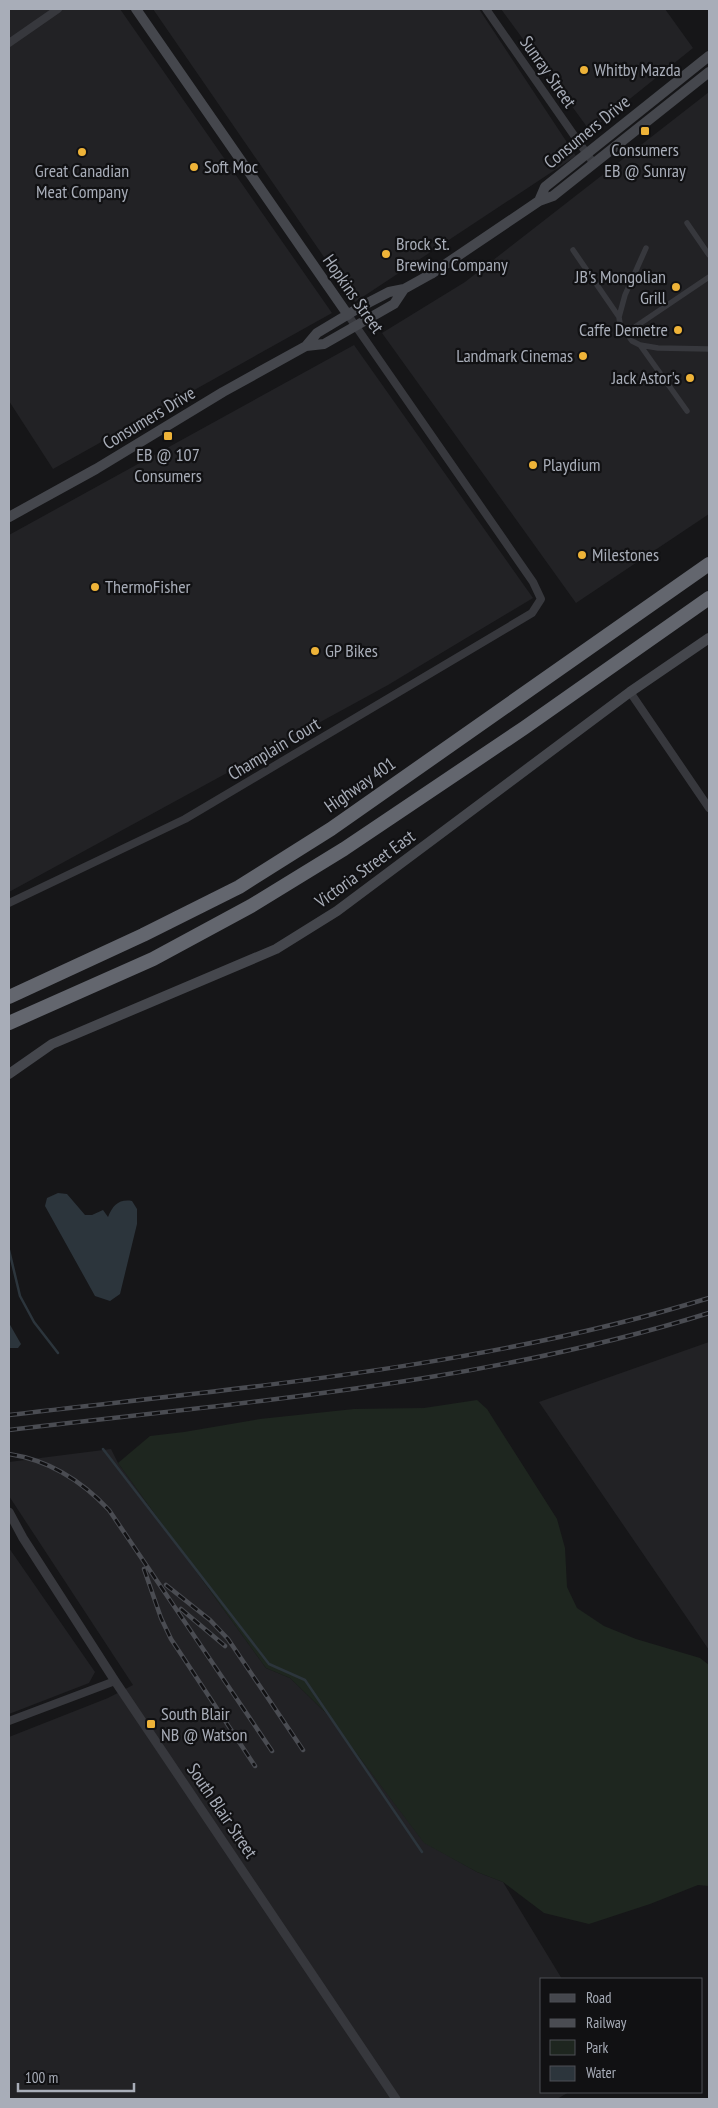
<svg xmlns="http://www.w3.org/2000/svg" width="718" height="2108" font-family="'PT Sans Narrow',sans-serif">
<rect width="100%" height="100%" fill="#161618"/>
<!-- built -->
<path fill="#222225" d="M 9,9 L 120,9 L 332,313 L 53,469 L 9,401 Z
M 153,9 L 479,9 L 576,156 L 355,302 Z
M 501,9 L 665,9 L 693,48 L 590,131 Z
M 709,92 L 709,514 L 576,603 L 382,333 L 465,282 Z
M 354,345 L 533,598 L 388,685 L 9,892 L 9,535 Z
M 709,1342 L 709,1650 L 539,1402 Z
M 111,1449 L 118,1463 L 266,1668 L 290,1678 L 326,1713 L 424,1842 L 477,1872 L 503,1882 L 562,1979 L 542,1979 L 542,2092 L 569,2092 L 557,2099 L 9,2099 L 9,1737 L 108,1698 L 133,1685 L 9,1496 L 9,1462 Z
M 9,1548 L 95,1672 L 89,1683 L 9,1714 Z"/>
<!-- green -->
<path fill="#1e261f" d="M 477,1400 L 487,1409 L 557,1519 L 565,1548 L 567,1587 L 577,1608 L 604,1626 L 636,1639 L 700,1658 L 709,1665 L 709,1886 L 698,1885 L 650,1904 L 589,1924 L 544,1913 L 503,1882 L 477,1872 L 424,1843 L 326,1713 L 290,1678 L 266,1668 L 118,1463 L 150,1436 L 184,1432 L 260,1419 L 354,1409 L 424,1408 Z"/>
<!-- water -->
<path fill="#2c353c" d="M 58,1193 L 67,1194 L 85,1215 L 92,1215 L 103,1210 L 108,1217 C 113,1205 119,1199 132,1201 L 137,1209 L 137,1224 L 120,1294 L 110,1301 L 95,1296 L 45,1206 L 47,1198 Z
M 9,1323 L 21,1344 L 18,1348 L 9,1348 Z"/>
<g fill="none" stroke-linecap="round" stroke-linejoin="round">
<!-- stream -->
<path stroke="#2c353c" stroke-width="2.5" d="M 9,1250 L 20,1296 L 34,1322 L 58,1353
M 103,1449 L 269,1664 L 305,1680 L 422,1852"/>
<!-- pedestrian -->
<path stroke="#37383d" stroke-width="5.5" d="M 687,223 L 709,255
M 646,248 L 625,295 L 619,317 L 620,324 L 632,341 L 640,345 L 658,348 L 709,349
M 573,250 L 619,317
M 626,333 L 709,277
M 640,345 L 687,411"/>
<!-- minor -->
<path stroke="#37383d" stroke-width="8" d="M 486,9 L 594,164
M 9,43 L 58,9
M 630,692 L 709,808
M 9,903 L 185,819 L 532,613 L 541,599 L 533,582 L 348,315
M 9,1721 L 115,1681"/>
<!-- tertiary -->
<path stroke="#37383d" stroke-width="9" d="M 9,1512 L 23,1538 L 115,1681 L 396,2099"/>
<!-- secondary -->
<path stroke="#45474d" stroke-width="10" d="M 136,9 L 348,315
M 539,201 L 545,187 L 709,56
M 306,346 L 324,344 L 394,304 L 404,289
M 9,517 L 96,469 L 223,392 L 306,346 L 317,333 L 362,306 L 389,292 L 404,289 L 431,274 L 539,201 L 553,196 L 709,72
M 9,1074 L 52,1044 L 276,949 L 337,911 L 630,692 L 709,638"/>
<!-- motorway -->
<path stroke="#63666e" stroke-width="14" d="M 9,997 L 143,935 L 239,887 L 331,829 L 709,564
M 9,1023 L 153,959 L 251,906 L 344,849 L 524,728 L 709,598"/>
<defs>
<path id="rail" d="M 9,1415 C 244,1387 482,1368 709,1298
M 9,1430 C 244,1402 482,1384 709,1313
M 9,1454 C 48,1460 82,1481 109,1510 L 272,1751
M 144,1569 L 161,1618 L 171,1639 L 255,1766
M 166,1585 L 210,1620 L 228,1639 L 303,1750
M 181,1609 L 225,1646"/>
</defs>
<!-- rail casing -->
<use href="#rail" stroke="#4a4c52" stroke-width="4.5"/>
<!-- rail -->
<use href="#rail" stroke="#111113" stroke-width="2.5" stroke-dasharray="8" stroke-linecap="butt"/>
</g>
<!-- markers -->
<g fill="#eeb338" stroke="#111113" stroke-width="2">
<circle cx="584" cy="70" r="5"/>
<rect x="640" y="126" width="10" height="10" rx="2.5"/>
<circle cx="82" cy="152" r="5"/>
<circle cx="194" cy="167" r="5"/>
<circle cx="386" cy="254" r="5"/>
<circle cx="676" cy="287" r="5"/>
<circle cx="678" cy="330" r="5"/>
<circle cx="583" cy="356" r="5"/>
<circle cx="690" cy="378" r="5"/>
<rect x="163" y="431" width="10" height="10" rx="2.5"/>
<circle cx="533" cy="465" r="5"/>
<circle cx="582" cy="555" r="5"/>
<circle cx="95" cy="587" r="5"/>
<circle cx="315" cy="651" r="5"/>
<rect x="146" y="1719" width="10" height="10" rx="2.5"/>
</g>
<g text-anchor="middle" stroke-width="4.5" stroke-linejoin="round" paint-order="stroke">
<!-- poi labels -->
<g font-size="18" fill="#a8adb8" stroke="#111113" text-anchor="start">
<text x="594" y="76">Whitby Mazda</text>
<text x="645" y="156" text-anchor="middle">Consumers<tspan x="645" dy="21">EB @ Sunray</tspan></text>
<text x="204" y="173">Soft Moc</text>
<text x="82" y="177" text-anchor="middle">Great Canadian<tspan x="82" dy="21">Meat Company</tspan></text>
<text x="396" y="250">Brock St.<tspan x="396" dy="21">Brewing Company</tspan></text>
<text x="666" y="283" text-anchor="end">JB's Mongolian<tspan x="666" dy="21">Grill</tspan></text>
<text x="668" y="336" text-anchor="end">Caffe Demetre</text>
<text x="573" y="362" text-anchor="end">Landmark Cinemas</text>
<text x="680" y="384" text-anchor="end">Jack Astor's</text>
<text x="168" y="461" text-anchor="middle">EB @ 107<tspan x="168" dy="21">Consumers</tspan></text>
<text x="543" y="471">Playdium</text>
<text x="592" y="561">Milestones</text>
<text x="105" y="593">ThermoFisher</text>
<text x="325" y="657">GP Bikes</text>
<text x="161" y="1720">South Blair<tspan x="161" dy="21">NB @ Watson</tspan></text>
</g>
<!-- street labels -->
<g font-size="18" fill="#a8adb8" stroke="#111113">
<text transform="translate(548 72) rotate(55)" y="6">Sunray Street</text>
<text transform="translate(587 132) rotate(-39)" y="6">Consumers Drive</text>
<text transform="translate(353 294) rotate(55)" y="6">Hopkins Street</text>
<text transform="translate(149 418) rotate(-31)" y="6">Consumers Drive</text>
<text transform="translate(274 749) rotate(-31)" y="6">Champlain Court</text>
<text transform="translate(360 785) rotate(-35)" y="6">Highway 401</text>
<text transform="translate(365 869) rotate(-36)" y="6">Victoria Street East</text>
<text transform="translate(222 1811) rotate(56)" y="6">South Blair Street</text>
</g>
</g>
<!-- border -->
<rect width="718" height="2108" fill="none" stroke="#a8adb8" stroke-width="20"/>
<!-- legend -->
<rect x="540" y="1978" width="162" height="115" fill="#111113" stroke="#4d4f55"/>
<rect x="550" y="1994" width="25" height="8" fill="#45474d" stroke="#4d4f55"/>
<text x="586" y="2003" font-size="15" fill="#a8adb8">Road</text>
<rect x="550" y="2019" width="25" height="8" fill="#4a4c52" stroke="#4d4f55"/>
<text x="586" y="2028" font-size="15" fill="#a8adb8">Railway</text>
<rect x="550" y="2040" width="25" height="15" fill="#1e261f" stroke="#4d4f55"/>
<text x="586" y="2053" font-size="15" fill="#a8adb8">Park</text>
<rect x="550" y="2066" width="25" height="15" fill="#2c353c" stroke="#4d4f55"/>
<text x="586" y="2078" font-size="15" fill="#a8adb8">Water</text>
<!-- scale -->
<path d="M18 2083v8h116v-8" fill="none" stroke="#a8adb8" stroke-width="2.5"/>
<text x="25" y="2083" font-size="15" fill="#a8adb8" stroke="#111113" stroke-width="4" paint-order="stroke">100 m</text>
</svg>
